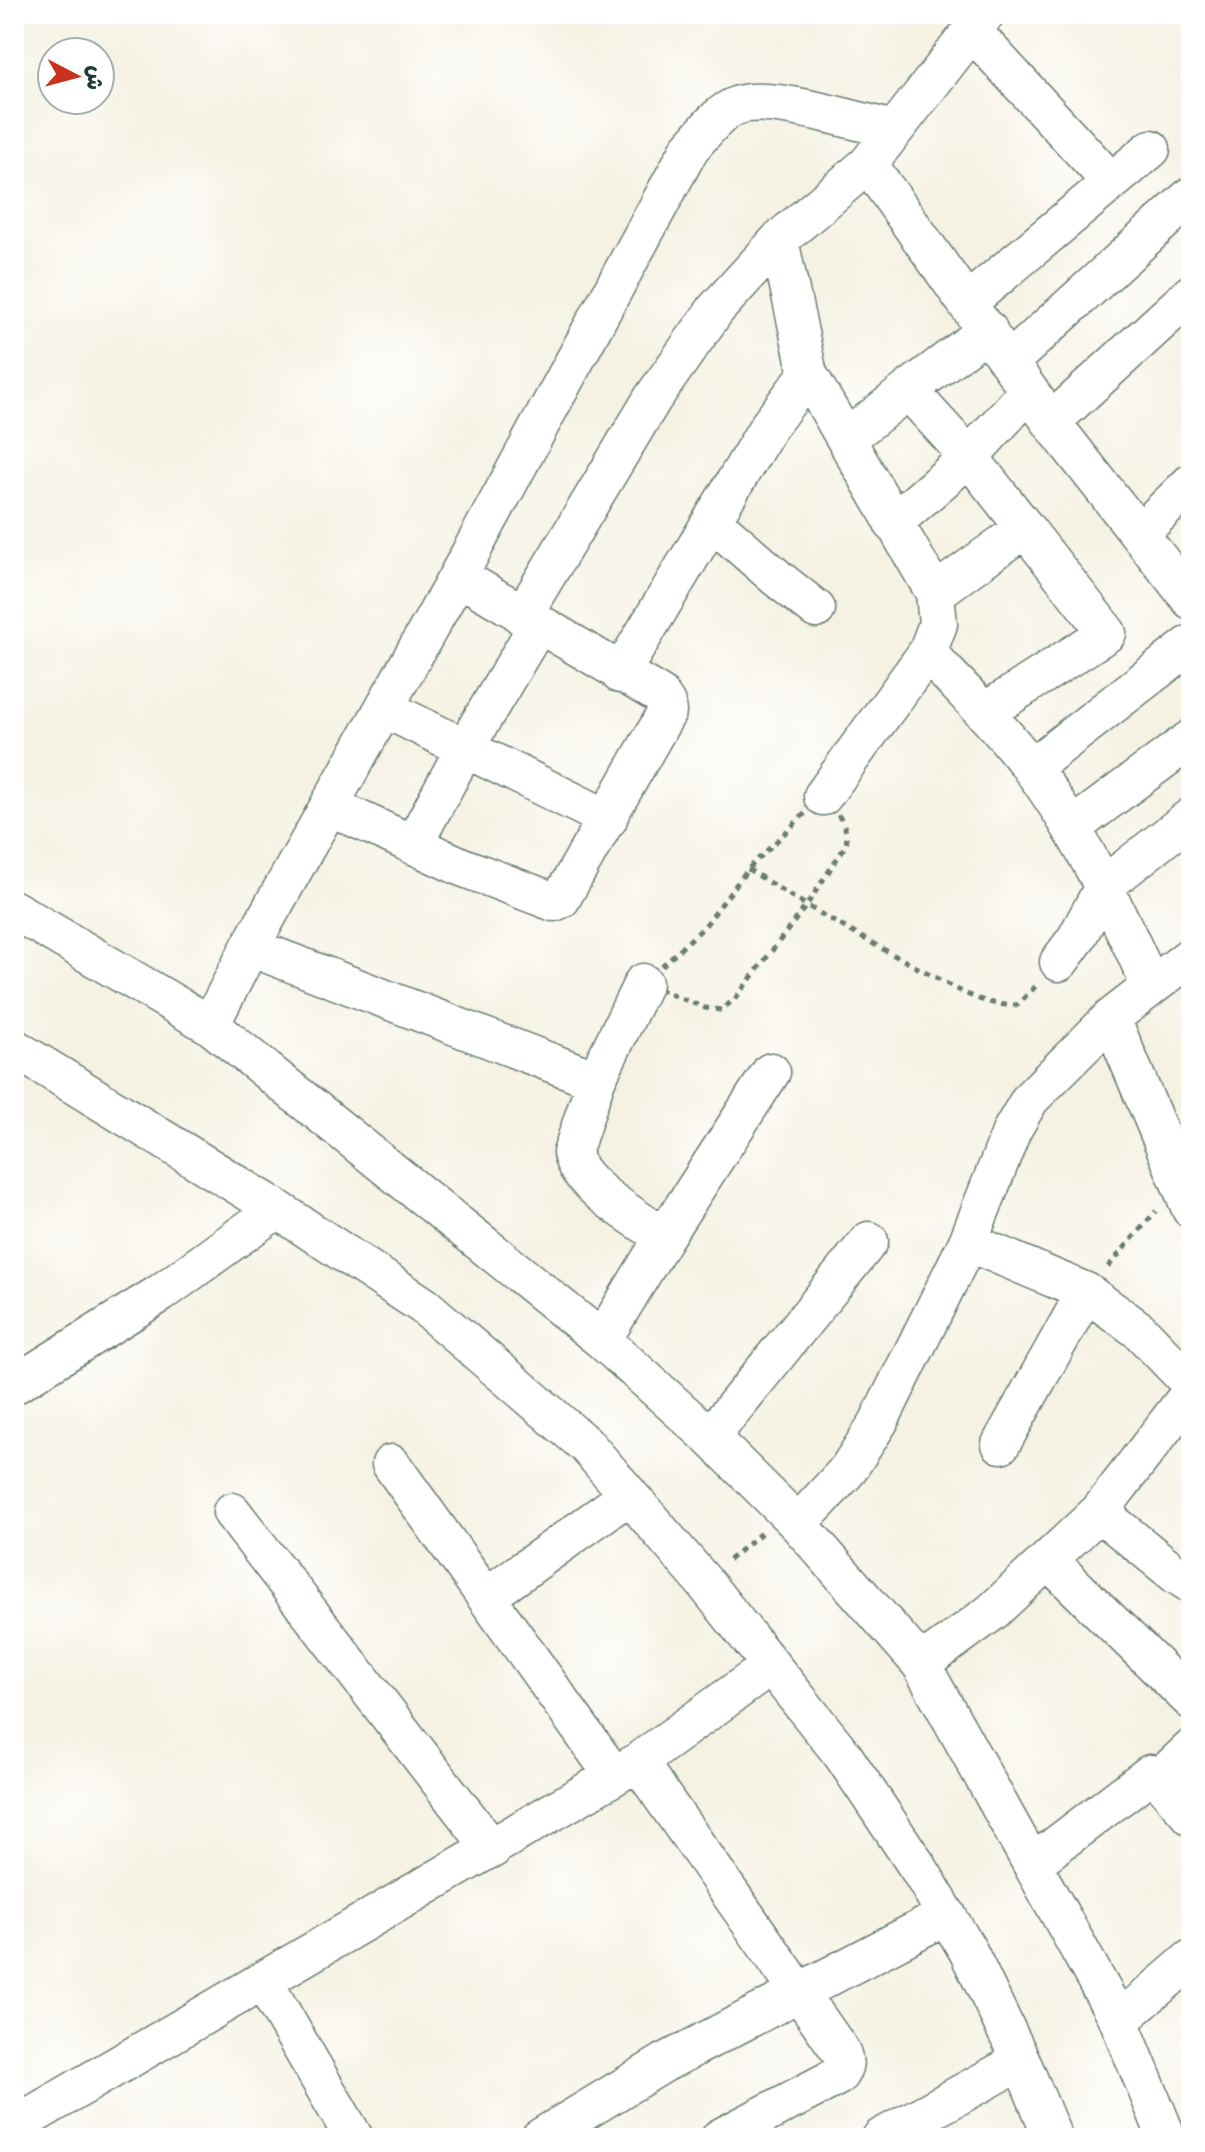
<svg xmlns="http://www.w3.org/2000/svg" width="1205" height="2152" font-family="Itim,'Playpen Sans Arabic',sans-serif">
<rect width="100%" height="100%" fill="#fff"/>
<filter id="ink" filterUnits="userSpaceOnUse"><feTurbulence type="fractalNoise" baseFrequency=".0125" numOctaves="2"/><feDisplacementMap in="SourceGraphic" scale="16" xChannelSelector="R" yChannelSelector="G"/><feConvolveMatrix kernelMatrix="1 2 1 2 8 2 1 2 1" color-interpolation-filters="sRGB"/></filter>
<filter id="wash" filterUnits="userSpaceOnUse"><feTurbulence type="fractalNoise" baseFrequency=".006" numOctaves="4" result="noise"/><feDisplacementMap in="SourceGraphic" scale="32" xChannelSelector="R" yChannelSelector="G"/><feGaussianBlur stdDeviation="1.8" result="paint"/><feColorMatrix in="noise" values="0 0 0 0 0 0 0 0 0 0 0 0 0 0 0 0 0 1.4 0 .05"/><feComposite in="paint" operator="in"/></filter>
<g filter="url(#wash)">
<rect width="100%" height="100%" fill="#f5f2e3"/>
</g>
<g filter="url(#ink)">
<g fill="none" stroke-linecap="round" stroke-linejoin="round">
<defs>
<path id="street" d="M 972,31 L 1111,182
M 868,164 L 1051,422 L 1191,600
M 779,240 L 808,374 L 935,593 L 938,624 L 927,653 L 823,796
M 968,302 L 1151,149
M 1009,362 L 1191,196
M 1051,422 L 1191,294
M 846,439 L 908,390
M 712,521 L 777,578 L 816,609
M 893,523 L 969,457 L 1029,391
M 1139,534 L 1191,483
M 935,593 L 1025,528 L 969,457 L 908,390 L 988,330
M 522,616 L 653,398 L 716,309 L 779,240 L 868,164 L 985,14
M 927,653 C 963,690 999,726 1030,766 C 1081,834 1116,910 1151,986
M 620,674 L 768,427 L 808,374
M 384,708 L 608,819
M 985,712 L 1107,633 L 1025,528
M 1031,768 L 1191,644
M 329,806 L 462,867 L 554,902 L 561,899 L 667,712 L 666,704 L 660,695 L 458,576
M 1071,828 L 1191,739
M 413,845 L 465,748 L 538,625
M 14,910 L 210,1025 L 602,1340 L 710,1437 L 798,1524 L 921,1664 L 1119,2021 L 1167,2138
M 250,947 L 596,1080
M 1059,962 L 1076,939 L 1105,885 L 1191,817
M 643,983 L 596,1080 L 572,1153 C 578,1186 637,1218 664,1237
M 1111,1018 L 1191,1209
M 210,1025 L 250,947 L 458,576 L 690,148 C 703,134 718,113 736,106 C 766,93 859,122 894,130
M 14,1048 L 277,1209 L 424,1306 L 587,1446 L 704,1582 L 842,1754 L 919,1869 L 968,1951 L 1021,2061 L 1053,2138
M 968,1242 L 1086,1292 L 1139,1330 L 1191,1384
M 602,1340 L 664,1237 L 771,1072
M 14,1385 L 161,1293 L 277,1209
M 710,1437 L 869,1241
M 1001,1444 L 1086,1292
M 391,1464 L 614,1776
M 232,1512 L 492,1849
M 1099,1512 L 1177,1575 L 1191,1584
M 798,1524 L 847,1471 L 878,1423 L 968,1242 L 1012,1130 L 1030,1099 L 1111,1018 L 1191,956
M 1049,1561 L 1191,1700
M 486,1597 L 629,1495
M 921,1664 L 992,1612 L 1099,1512 L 1191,1392
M 638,1762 L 841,2052 C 845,2062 845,2067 838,2076 L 720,2138
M 1159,1779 L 1191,1749
M 1032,1864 L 1150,1774 L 1155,1775 L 1191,1816
M 263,1981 L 354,2138
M 1119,2021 L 1191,1959
M 14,2126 L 638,1762 L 771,1666
M 540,2138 L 664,2063 L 947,1915
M 881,2138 L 1021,2061"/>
</defs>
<!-- street casing -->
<use href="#street" stroke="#6a7c71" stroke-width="41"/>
<!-- path -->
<path stroke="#6a7c71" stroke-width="5" stroke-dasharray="6 6" stroke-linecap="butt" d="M 823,796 C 835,811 850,825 846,845 L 806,906 L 735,999 L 721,1010 L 705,1008 L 643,983 L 704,927 L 748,869 Z
M 748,869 C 804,905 861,938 920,969 C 952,985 979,1007 1017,1005 L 1036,986
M 1108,1267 L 1156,1211
M 729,1560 L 761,1533"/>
<!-- street -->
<use href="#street" stroke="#fff" stroke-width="38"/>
</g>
</g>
<!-- margin -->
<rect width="1205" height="2152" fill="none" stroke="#fff" stroke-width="48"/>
<!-- north arrow -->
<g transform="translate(76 76) rotate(96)"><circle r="38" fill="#ffffff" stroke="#a5b1ae" stroke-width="2"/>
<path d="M0-6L14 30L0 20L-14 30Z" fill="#c8321e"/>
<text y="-12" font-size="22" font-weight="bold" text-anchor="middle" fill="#1f3d34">ش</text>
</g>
</svg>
